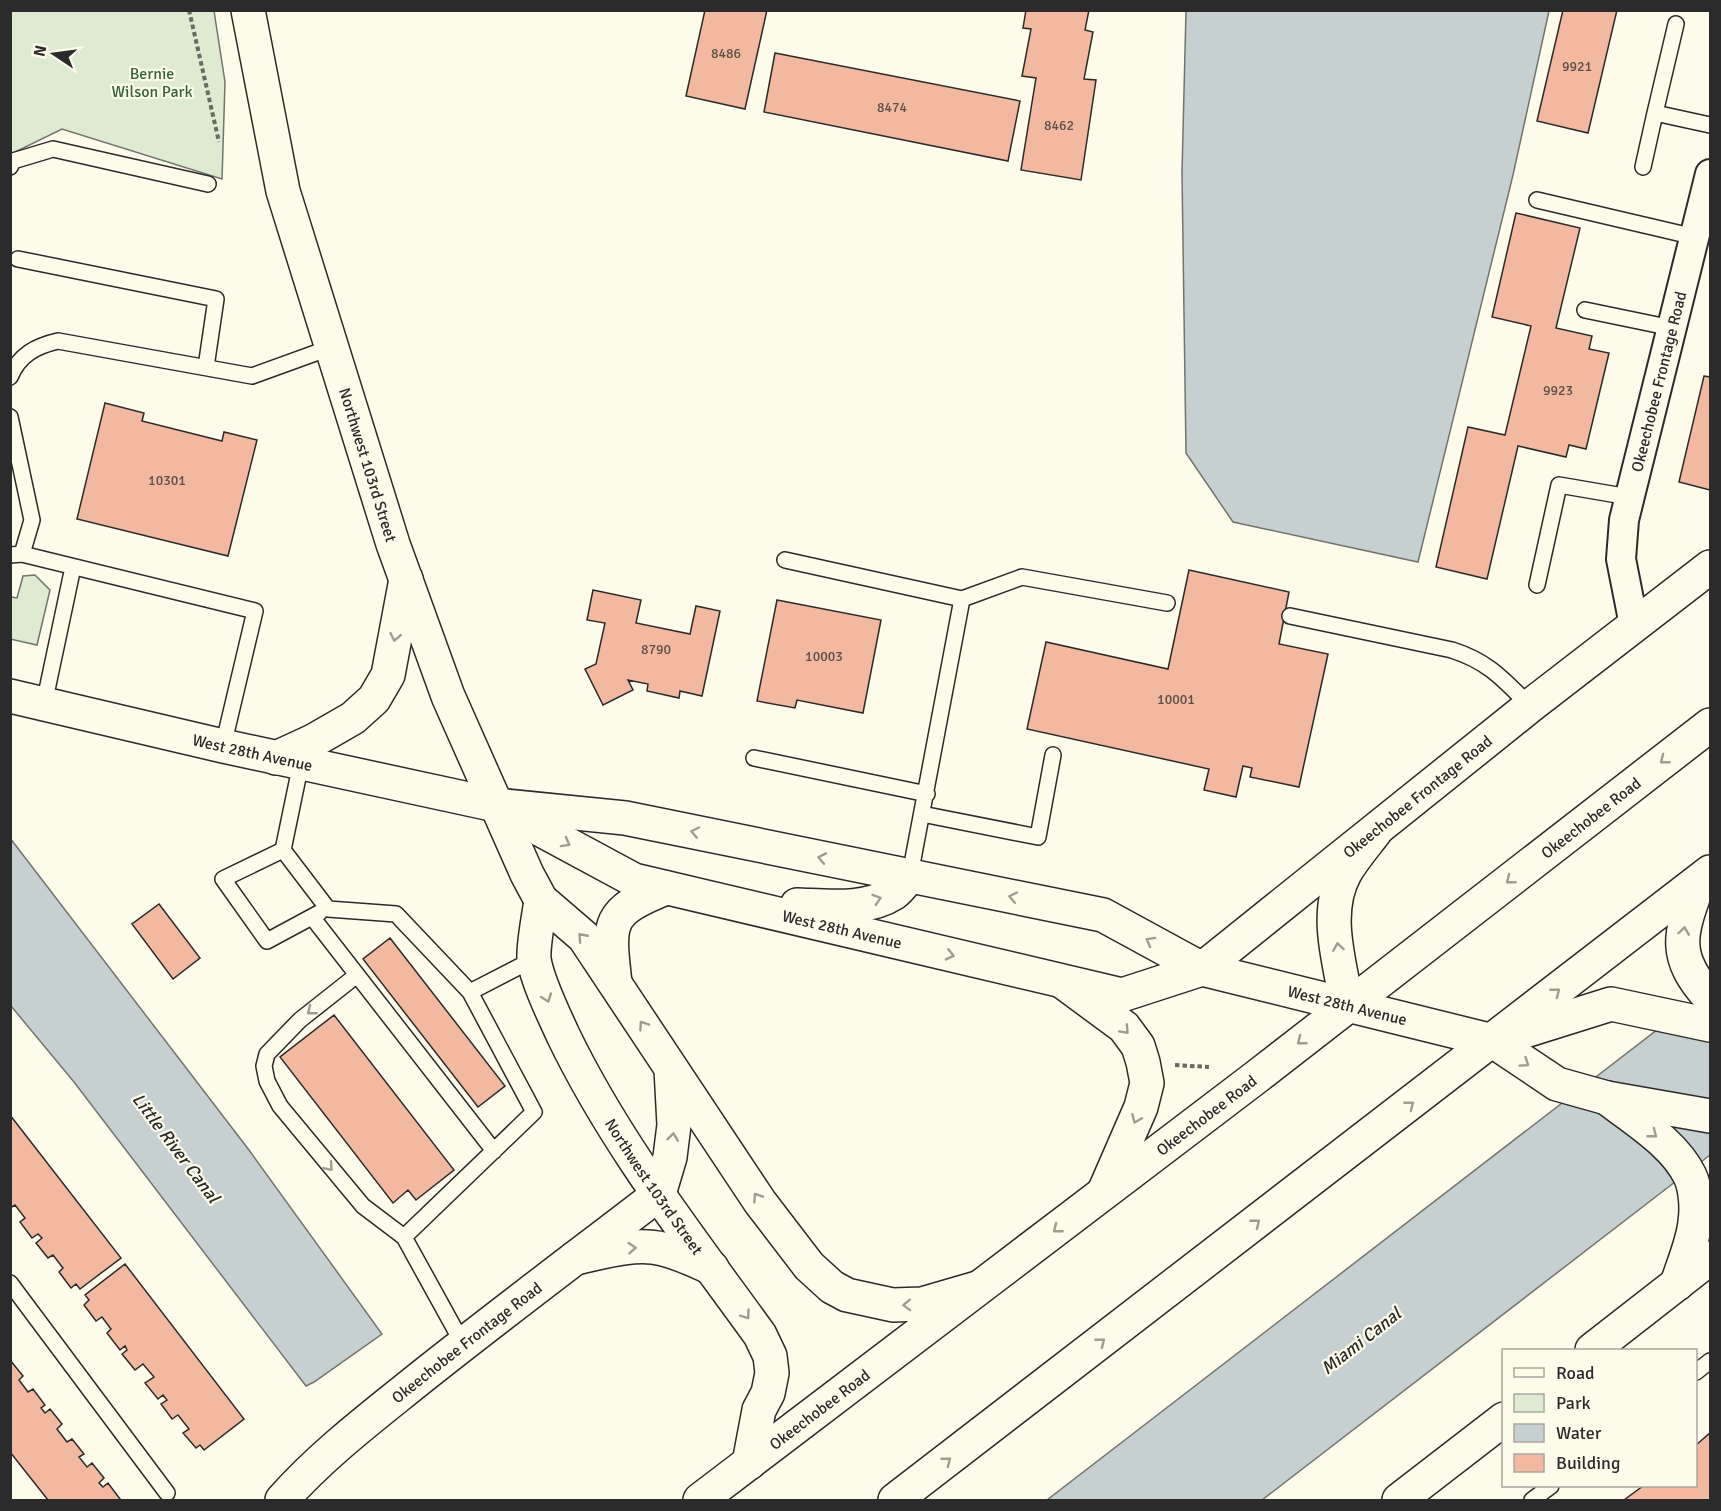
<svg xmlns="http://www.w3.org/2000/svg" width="1721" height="1511" font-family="Signika,sans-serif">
<rect width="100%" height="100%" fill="#fdfbea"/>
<!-- green -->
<path fill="#deebd1" stroke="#74746e" stroke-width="1.5" d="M 11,10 L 214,11 L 225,82 L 222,179 L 62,129 L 11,154 Z
M 35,575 L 50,590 L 37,645 L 10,639 L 11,597 L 17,598 L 23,576 Z"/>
<!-- water -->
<path fill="#c7d0d0" stroke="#74746e" stroke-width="1.5" d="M 1186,11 L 1549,11 L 1513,175 L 1418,562 L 1233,522 L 1186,453 L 1182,173 Z
M 10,838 L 249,1150 L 382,1334 L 314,1382 L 306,1386 L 74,1082 L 11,1006 Z
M 1710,989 L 1710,1155 L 1262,1500 L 1047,1500 Z"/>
<!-- building -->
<path fill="#f2b8a0" stroke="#2b2b2b" stroke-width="1.5" d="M 705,10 L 767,10 L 745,109 L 686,96 Z
M 1026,10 L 1089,10 L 1085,30 L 1093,32 L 1084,79 L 1096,80 L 1081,180 L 1021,170 L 1036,78 L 1022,76 L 1031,29 L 1023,28 Z
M 1563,10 L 1617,10 L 1588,133 L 1537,121 Z
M 775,53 L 1020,101 L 1008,161 L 764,112 Z
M 1516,213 L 1580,228 L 1556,328 L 1592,336 L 1589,349 L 1609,353 L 1586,449 L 1569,445 L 1566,457 L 1518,446 L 1487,579 L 1436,567 L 1468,427 L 1505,435 L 1531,326 L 1492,317 Z
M 1704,376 L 1710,377 L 1710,490 L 1679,482 Z
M 105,403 L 144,413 L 142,421 L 222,441 L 224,432 L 257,440 L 228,556 L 77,519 Z
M 1189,570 L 1289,592 L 1279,644 L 1328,654 L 1299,787 L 1250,777 L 1252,768 L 1243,766 L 1236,797 L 1204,790 L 1209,769 L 1027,729 L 1046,642 L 1168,669 Z
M 593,590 L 641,600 L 636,623 L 690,634 L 696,606 L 720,611 L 702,696 L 680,691 L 679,698 L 647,691 L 648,684 L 628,680 L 633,690 L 603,705 L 585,669 L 596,664 L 605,623 L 587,620 Z
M 777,600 L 881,620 L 863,713 L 797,700 L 795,708 L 757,701 Z
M 159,904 L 200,958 L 173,979 L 132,924 Z
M 390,938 L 505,1086 L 478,1107 L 363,959 Z
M 334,1015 L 454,1170 L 416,1200 L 408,1190 L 393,1203 L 280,1057 Z
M 10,1115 L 121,1258 L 80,1289 L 76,1284 L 71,1288 L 59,1272 L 63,1268 L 53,1255 L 48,1258 L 36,1243 L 42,1238 L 38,1234 L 32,1238 L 20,1222 L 25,1218 L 15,1205 L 10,1208 Z
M 125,1264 L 244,1419 L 204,1450 L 200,1445 L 196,1448 L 183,1433 L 189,1429 L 178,1415 L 172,1419 L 161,1404 L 167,1400 L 163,1395 L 158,1399 L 145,1383 L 154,1377 L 143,1364 L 135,1370 L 122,1354 L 127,1350 L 125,1346 L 120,1350 L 107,1333 L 111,1329 L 102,1317 L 96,1321 L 84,1305 L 89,1300 L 85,1295 Z
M 10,1360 L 23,1376 L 19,1380 L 28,1392 L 33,1389 L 45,1405 L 41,1408 L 45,1413 L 50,1409 L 62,1424 L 57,1429 L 67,1442 L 72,1439 L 84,1454 L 79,1457 L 87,1467 L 92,1463 L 104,1478 L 99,1483 L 103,1487 L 108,1483 L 120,1499 L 119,1500 L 48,1500 L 10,1452 Z
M 1710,1433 L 1710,1500 L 1624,1500 L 1643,1486 L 1696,1486 L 1696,1445 Z"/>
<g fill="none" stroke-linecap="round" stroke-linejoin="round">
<defs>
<path id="service" d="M 1676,24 L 1655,113 L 1710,125
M 10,167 L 13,161 L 53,149 L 208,184
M 1643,167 L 1655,113
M 1537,200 L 1695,237
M 18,259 L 216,299 L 206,367
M 1585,310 L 1672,328
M 10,377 C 19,355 36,346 58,341 L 252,376 L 332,347
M 10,417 L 32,520 L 22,554 L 10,555
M 22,554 L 255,611 L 223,746
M 785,560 L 962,599 L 910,875
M 1537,585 L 1559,485 L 1629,497
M 962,599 L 1022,577 L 1167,603
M 1290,616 L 1452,650 C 1489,662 1503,679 1530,706
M 44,704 L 73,567
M 754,758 L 927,794
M 301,763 L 283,850 L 328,909 L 396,914 L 470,992
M 922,814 L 1038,837 L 1053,755
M 283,850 L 223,879 L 267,941 L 319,913
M 312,917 L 494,1151
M 357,975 L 300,1020 L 267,1054 L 264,1066 L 267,1081 L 280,1106 L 363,1206 L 404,1237
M 10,1283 L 167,1493
M 463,1344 L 404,1237 L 534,1112 L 470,992 L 534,959
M 1696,1372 L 1710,1361
M 1532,1500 L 1551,1486"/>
<g id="minor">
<path id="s1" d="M 1634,625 L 1621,559 L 1624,520 L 1710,174"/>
</g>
<g id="tertiary">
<path id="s2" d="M 1202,969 L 1530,706 L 1710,567"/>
<path d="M 1607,1098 C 1635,1120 1674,1143 1690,1176 C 1696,1189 1697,1209 1695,1222 C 1693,1243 1683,1264 1677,1284"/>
<path d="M 1592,1350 L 1710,1258"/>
<path id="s3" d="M 282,1500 C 321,1456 368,1420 414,1383 C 494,1319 577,1257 659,1194"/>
<path d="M 1399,1500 L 1504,1419"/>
</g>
<g id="secondary">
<path id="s4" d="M 10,696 L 223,746 L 496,805 L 625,818 L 1103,915 L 1202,969 L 1493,1041 L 1557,1084 L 1607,1098 L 1710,1116"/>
<path d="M 276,758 L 313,741 L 353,718 L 374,699 L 388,675 L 406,579"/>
<path id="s5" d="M 508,812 L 634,880 L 1122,995 L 1202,969"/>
<path d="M 797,905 C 828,906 866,911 894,893 C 900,889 905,881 910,875"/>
<path d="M 615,983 C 608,922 606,912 666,888"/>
<path d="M 1493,1041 L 1611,1004 L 1710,1025"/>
</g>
<g id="primary">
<path id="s6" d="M 248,10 L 283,191 L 393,544 L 448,696 L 527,874 L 541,900 L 584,937 L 760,1202 L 809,1266 L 832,1287 L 847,1295 L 893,1305 L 922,1304 L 977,1288"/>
<path id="s7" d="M 541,900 C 539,916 533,944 534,959 C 537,981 554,1015 563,1035 C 615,1143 690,1238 760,1335 L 770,1356 L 772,1373 L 768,1393 L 759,1410 L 749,1463"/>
<path d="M 659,1194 L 670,1157 L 674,1125 L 671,1069"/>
<path d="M 575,1258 C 603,1252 635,1242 663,1249 C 680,1253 696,1261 712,1268"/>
</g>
<g id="trunk">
<path d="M 1699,881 C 1681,932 1670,954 1710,998"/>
<path d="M 1063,982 L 1124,1027 L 1138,1046 L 1143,1062 L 1147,1083 L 1141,1107 L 1104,1192"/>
<path d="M 1347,1005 C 1340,963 1323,913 1345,873 C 1353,859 1365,845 1375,832"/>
<path id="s8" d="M 700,1500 L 1255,1078 L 1710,725"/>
<path d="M 895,1500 L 1710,872"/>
</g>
</defs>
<!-- service casing -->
<use href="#service" stroke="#2b2b2b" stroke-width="18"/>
<!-- minor casing -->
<use href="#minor" stroke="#2b2b2b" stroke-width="32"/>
<!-- tertiary casing -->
<use href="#tertiary" stroke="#2b2b2b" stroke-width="36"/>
<!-- secondary casing -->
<use href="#secondary" stroke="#2b2b2b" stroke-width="36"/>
<!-- primary casing -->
<use href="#primary" stroke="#2b2b2b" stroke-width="36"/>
<!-- trunk casing -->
<use href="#trunk" stroke="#2b2b2b" stroke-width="36"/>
<!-- path -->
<path stroke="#6a6964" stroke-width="4" stroke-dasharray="4.5 3" stroke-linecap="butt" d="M 189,10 L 219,142
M 1175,1065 L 1209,1067"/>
<!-- service -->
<use href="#service" stroke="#fdfbea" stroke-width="15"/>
<!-- minor -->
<use href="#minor" stroke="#fdfbea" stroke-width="28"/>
<!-- tertiary -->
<use href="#tertiary" stroke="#fdfbea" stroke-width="33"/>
<!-- secondary -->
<use href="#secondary" stroke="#fdfbea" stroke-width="33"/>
<!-- primary -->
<use href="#primary" stroke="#fdfbea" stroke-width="33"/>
<!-- trunk -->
<use href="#trunk" stroke="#fdfbea" stroke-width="33"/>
</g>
<!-- one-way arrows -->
<defs><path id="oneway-chevron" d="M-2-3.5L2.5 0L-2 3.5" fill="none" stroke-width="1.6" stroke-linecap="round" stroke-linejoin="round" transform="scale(1.5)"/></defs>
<g stroke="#9e9d94">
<use href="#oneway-chevron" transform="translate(395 637) rotate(101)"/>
<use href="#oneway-chevron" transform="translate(1664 760) rotate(142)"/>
<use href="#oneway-chevron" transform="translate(695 832) rotate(-168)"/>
<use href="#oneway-chevron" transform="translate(566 843) rotate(29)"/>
<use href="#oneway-chevron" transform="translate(822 858) rotate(-169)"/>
<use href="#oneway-chevron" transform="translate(1510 880) rotate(142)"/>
<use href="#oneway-chevron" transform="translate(1013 897) rotate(-168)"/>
<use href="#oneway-chevron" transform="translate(877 899) rotate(-18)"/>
<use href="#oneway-chevron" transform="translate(1684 931) rotate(-82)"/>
<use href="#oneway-chevron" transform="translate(582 937) rotate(-132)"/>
<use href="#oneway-chevron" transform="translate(1150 941) rotate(-151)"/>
<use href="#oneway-chevron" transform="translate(1338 947) rotate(-99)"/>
<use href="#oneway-chevron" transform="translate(950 955) rotate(13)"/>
<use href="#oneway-chevron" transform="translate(1556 992) rotate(-38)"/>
<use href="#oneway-chevron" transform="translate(547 998) rotate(70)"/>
<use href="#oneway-chevron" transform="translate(311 1011) rotate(142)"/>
<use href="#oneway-chevron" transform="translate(643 1025) rotate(-124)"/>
<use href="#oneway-chevron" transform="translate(1125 1030) rotate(47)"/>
<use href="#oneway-chevron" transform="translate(1301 1041) rotate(142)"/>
<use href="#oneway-chevron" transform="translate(1525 1063) rotate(34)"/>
<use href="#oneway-chevron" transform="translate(1410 1105) rotate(-38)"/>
<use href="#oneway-chevron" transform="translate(1136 1119) rotate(113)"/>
<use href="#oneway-chevron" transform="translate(1653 1134) rotate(38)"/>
<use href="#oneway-chevron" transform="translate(673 1137) rotate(-83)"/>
<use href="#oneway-chevron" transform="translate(329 1167) rotate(49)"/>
<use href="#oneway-chevron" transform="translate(757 1197) rotate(-124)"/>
<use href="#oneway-chevron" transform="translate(1256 1223) rotate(-38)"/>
<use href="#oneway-chevron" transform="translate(1057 1229) rotate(142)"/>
<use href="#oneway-chevron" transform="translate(632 1248) rotate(-4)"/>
<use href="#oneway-chevron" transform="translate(907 1305) rotate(178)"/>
<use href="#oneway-chevron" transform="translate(746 1315) rotate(54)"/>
<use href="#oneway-chevron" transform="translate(1101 1342) rotate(-38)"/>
<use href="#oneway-chevron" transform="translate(947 1461) rotate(-38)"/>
</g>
<g text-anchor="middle" stroke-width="4.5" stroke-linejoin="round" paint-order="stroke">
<!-- number labels -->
<g font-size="14" fill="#5d4e48">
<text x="726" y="58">8486</text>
<text x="1577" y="71">9921</text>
<text x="892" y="112">8474</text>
<text x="1059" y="130">8462</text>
<text x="1558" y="395">9923</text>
<text x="167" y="485">10301</text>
<text x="656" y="654">8790</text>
<text x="824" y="661">10003</text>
<text x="1176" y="704">10001</text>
</g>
<!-- park labels -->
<g font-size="16" fill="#34623c" stroke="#fdfbea">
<text x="152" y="79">Bernie<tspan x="152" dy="18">Wilson Park</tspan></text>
</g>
<!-- street labels -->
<g font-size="16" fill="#2b2b2b" stroke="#fdfbea">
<text dy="6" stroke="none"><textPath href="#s1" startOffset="249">Okeechobee Frontage Road</textPath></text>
<text dy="6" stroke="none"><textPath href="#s6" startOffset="471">Northwest 103rd Street</textPath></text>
<text dy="6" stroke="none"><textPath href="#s4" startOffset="249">West 28th Avenue</textPath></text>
<text dy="6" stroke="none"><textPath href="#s2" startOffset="276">Okeechobee Frontage Road</textPath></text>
<text dy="6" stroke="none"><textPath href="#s8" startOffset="1122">Okeechobee Road</textPath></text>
<text dy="6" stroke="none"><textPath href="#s5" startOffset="357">West 28th Avenue</textPath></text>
<text dy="6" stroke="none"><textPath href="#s4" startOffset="1378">West 28th Avenue</textPath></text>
<text dy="6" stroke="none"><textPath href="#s8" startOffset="636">Okeechobee Road</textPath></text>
<text dy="6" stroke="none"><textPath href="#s7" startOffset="318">Northwest 103rd Street</textPath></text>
<text dy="6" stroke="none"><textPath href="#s3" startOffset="243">Okeechobee Frontage Road</textPath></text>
<text dy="6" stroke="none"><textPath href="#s8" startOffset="150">Okeechobee Road</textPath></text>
</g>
<!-- water labels -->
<g font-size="18" font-style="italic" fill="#2b2b2b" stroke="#fdfbea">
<text transform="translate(176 1148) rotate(53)" y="6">Little River Canal</text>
<text transform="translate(1361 1341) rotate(-38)" y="6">Miami Canal</text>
</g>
</g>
<!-- border -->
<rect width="1721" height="1511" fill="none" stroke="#2b2b2b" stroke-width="24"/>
<!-- legend -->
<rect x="1502" y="1349" width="195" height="138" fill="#fdfbea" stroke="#a9a89e" stroke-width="1.5"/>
<rect x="1514" y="1368" width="30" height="9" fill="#fdfbea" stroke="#a9a89e" stroke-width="1.5"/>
<text x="1556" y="1379" font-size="18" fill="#2b2b2b">Road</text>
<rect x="1514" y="1394" width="30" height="18" fill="#deebd1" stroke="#a9a89e" stroke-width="1.5"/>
<text x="1556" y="1409" font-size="18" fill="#2b2b2b">Park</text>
<rect x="1514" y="1424" width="30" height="18" fill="#c7d0d0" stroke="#a9a89e" stroke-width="1.5"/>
<text x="1556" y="1439" font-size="18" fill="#2b2b2b">Water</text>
<rect x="1514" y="1454" width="30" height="18" fill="#f2b8a0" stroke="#a9a89e" stroke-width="1.5"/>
<text x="1556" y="1469" font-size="18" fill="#2b2b2b">Building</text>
<!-- north arrow -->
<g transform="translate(54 54) rotate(283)" stroke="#fdfbea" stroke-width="4.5" paint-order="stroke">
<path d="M0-4.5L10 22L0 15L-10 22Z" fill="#2b2b2b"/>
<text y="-9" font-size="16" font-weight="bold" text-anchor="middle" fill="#2b2b2b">N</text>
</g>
</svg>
